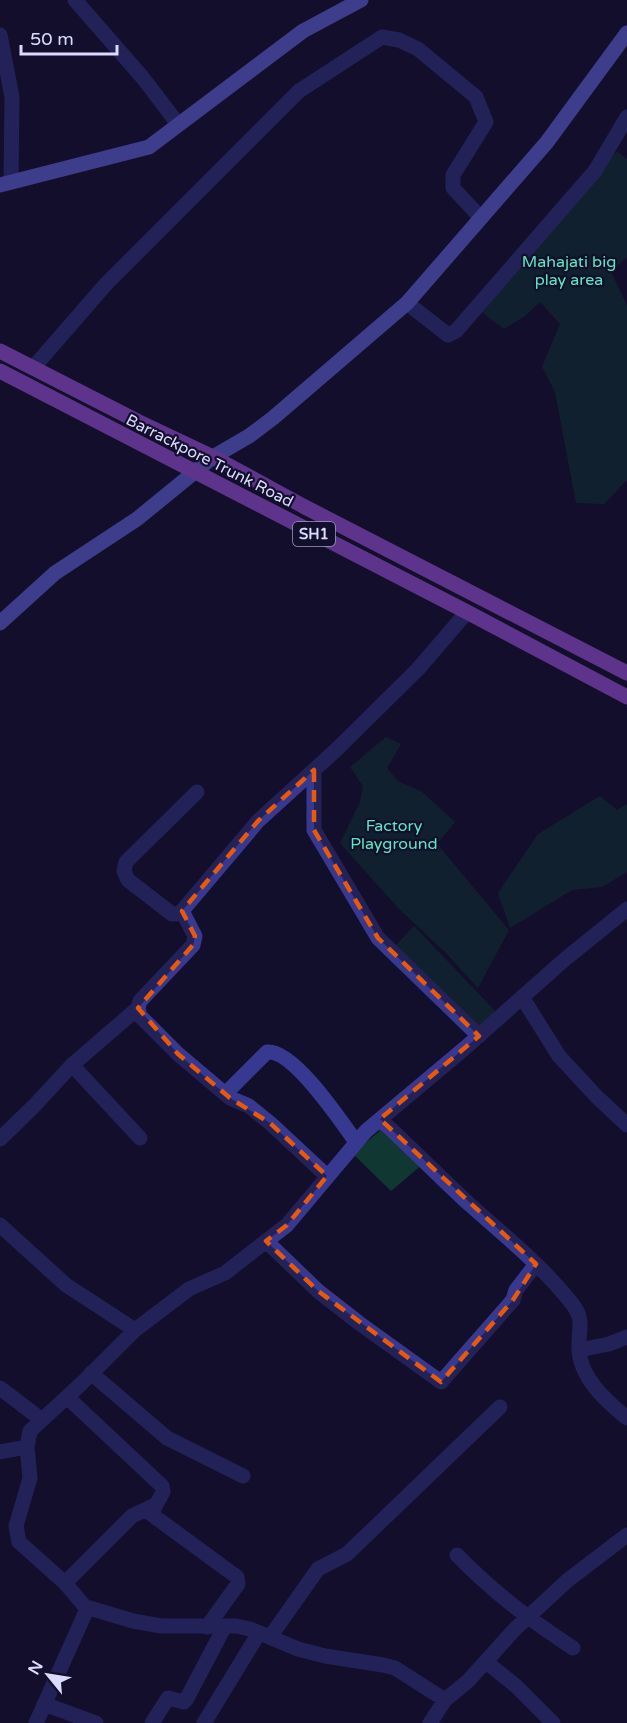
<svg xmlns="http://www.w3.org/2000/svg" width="627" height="1723" font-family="'Varela Round',sans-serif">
<rect width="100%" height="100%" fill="#120f2c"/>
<!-- green -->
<path fill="#113733" d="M 617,151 L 627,159 L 627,257 L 611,272 L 627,305 L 627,480 L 604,504 L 576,503 L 555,392 L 542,367 L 560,324 L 540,302 L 525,316 L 504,329 L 479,310 Z
M 386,737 L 401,744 L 387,768 L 398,781 L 422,792 L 455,822 L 437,844 L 509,930 L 478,988 L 446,953 L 399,909 L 340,843 L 360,802 L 363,786 L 350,767 Z
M 600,796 L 617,810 L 627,804 L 627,872 L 602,887 L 572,890 L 510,928 L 498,893 L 538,834 Z
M 414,926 L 499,1015 L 478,1035 L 394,947 Z
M 384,1127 L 423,1164 L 391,1191 L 353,1154 Z"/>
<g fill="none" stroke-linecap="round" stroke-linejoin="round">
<!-- street -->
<path stroke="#37388f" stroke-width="15" d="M 75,0 L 143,78 L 178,124
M 0,35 L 12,97 L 11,182
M 407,303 L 448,335 L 456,331 L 595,171 L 627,117
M 33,368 L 106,284 L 299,91 L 382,37 L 399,40 L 418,49 L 476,97 L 486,122 L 453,175 L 453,188 L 481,218
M 314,770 L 314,830 L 378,938 L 479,1036
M 197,792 L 126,862 L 124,871 L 128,880 L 172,914 L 177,914 L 182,911 L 258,821 L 336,750 L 418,669 L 467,612
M 182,911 L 195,936 L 193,945 L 140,1001 L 138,1008 L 140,1016 L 178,1054 L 230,1098 L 249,1106 L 270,1123 L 327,1176
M 522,997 L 559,1056 L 596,1096 L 627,1125
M 72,1065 L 140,1138
M 225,1094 L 267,1052 C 293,1049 341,1121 356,1142
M 380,1119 C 410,1147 439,1176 469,1204 C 504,1235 541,1265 570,1301 C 586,1320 578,1328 579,1349 C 580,1378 606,1401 627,1418
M 0,1139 L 34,1106 L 72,1065 L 138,1008
M 0,1225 L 66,1285 L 135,1330
M 266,1241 L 318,1291 L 359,1323 L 441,1382 L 513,1300 L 516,1290 L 536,1264
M 579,1350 L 609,1344 L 627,1337
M 91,1373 L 167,1438 L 243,1476
M 0,1388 L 42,1420
M 67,1397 L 162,1486 L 163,1492 L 151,1514 L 237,1577 L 238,1584 L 207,1627
M 0,1452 L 27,1447
M 457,1555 C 494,1593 529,1619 573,1648
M 65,1583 L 132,1516 L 155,1505
M 86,1607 L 133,1621 L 161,1626 L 236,1626 L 250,1629 L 298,1649 L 325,1656 L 383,1665 L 395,1668 L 445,1700 L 468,1681 L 515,1629 L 568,1580 L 627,1535
M 270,1637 L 318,1569 L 347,1554 L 500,1407
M 486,1662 L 516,1686 L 553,1723
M 44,1704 L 96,1723
M 36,1723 L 87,1609 L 65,1583 L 19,1542 L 16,1526 L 30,1478 L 27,1447 L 30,1431 L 81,1384 L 135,1330 L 189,1289 L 225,1273 L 287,1225 L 366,1131 L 465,1048 L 564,960 L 627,909
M 152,1723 L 168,1698 L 184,1702 L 186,1700 L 225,1626
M 204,1723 L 259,1633
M 430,1723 L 445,1700"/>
<!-- secondary -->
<path stroke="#7176ff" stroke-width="15" d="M 0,185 L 149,147 L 303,31 L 361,0
M 0,623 L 55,573 L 137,519 L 213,457 L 249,436 L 273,418 L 407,303 L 547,142 L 627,33"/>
<!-- primary -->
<path stroke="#bb61ff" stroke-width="15" d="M 0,351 L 139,422 L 213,457 L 303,506 L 627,673
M 0,371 L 467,612 L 627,697"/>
</g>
<!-- marked area -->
<path d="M0 0H627V1723H0ZM 314,770 L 314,830 L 378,938 L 479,1036 L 380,1119 L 536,1264 L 513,1300 L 441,1382 L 318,1291 L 266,1241 L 287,1225 L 327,1176 L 270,1123 L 230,1098 L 178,1054 L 138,1008 L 193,945 L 195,936 L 182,911 L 258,821 Z" fill="#120f2c" fill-opacity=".55" fill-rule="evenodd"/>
<path fill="none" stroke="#e8590c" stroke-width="4.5" stroke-dasharray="12 8" stroke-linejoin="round" d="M 314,770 L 314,830 L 378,938 L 479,1036 L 380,1119 L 536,1264 L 513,1300 L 441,1382 L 318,1291 L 266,1241 L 287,1225 L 327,1176 L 270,1123 L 230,1098 L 178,1054 L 138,1008 L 193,945 L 195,936 L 182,911 L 258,821 Z"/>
<g text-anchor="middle" stroke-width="4.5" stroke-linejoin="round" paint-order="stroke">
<!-- shield labels -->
<rect fill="#120f2c" stroke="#9f9dc0" stroke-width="1.5" x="293" y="522" width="42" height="24" rx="4.5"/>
<g font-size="15" font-weight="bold" fill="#dcdaff">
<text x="314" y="539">SH1</text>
</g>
<!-- park labels -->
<g font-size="16" fill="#5ce9be" stroke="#120f2c">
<text x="569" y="267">Mahajati big<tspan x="569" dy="18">play area</tspan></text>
<text x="394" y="831">Factory<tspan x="394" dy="18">Playground</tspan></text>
</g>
<!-- street labels -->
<g font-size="16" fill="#dcdaff" stroke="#120f2c">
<text transform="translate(210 460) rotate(27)" y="6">Barrackpore Trunk Road</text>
</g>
</g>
<!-- north arrow -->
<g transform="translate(48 1675) rotate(300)" stroke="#120f2c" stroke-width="4.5" paint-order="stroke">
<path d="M0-4.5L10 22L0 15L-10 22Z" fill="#dcdaff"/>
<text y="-9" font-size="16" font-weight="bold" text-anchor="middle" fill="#dcdaff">N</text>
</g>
<!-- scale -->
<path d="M21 45v9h96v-9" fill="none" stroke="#dcdaff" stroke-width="3"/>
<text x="30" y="45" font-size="18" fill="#dcdaff" stroke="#120f2c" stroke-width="4.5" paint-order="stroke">50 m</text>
</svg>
